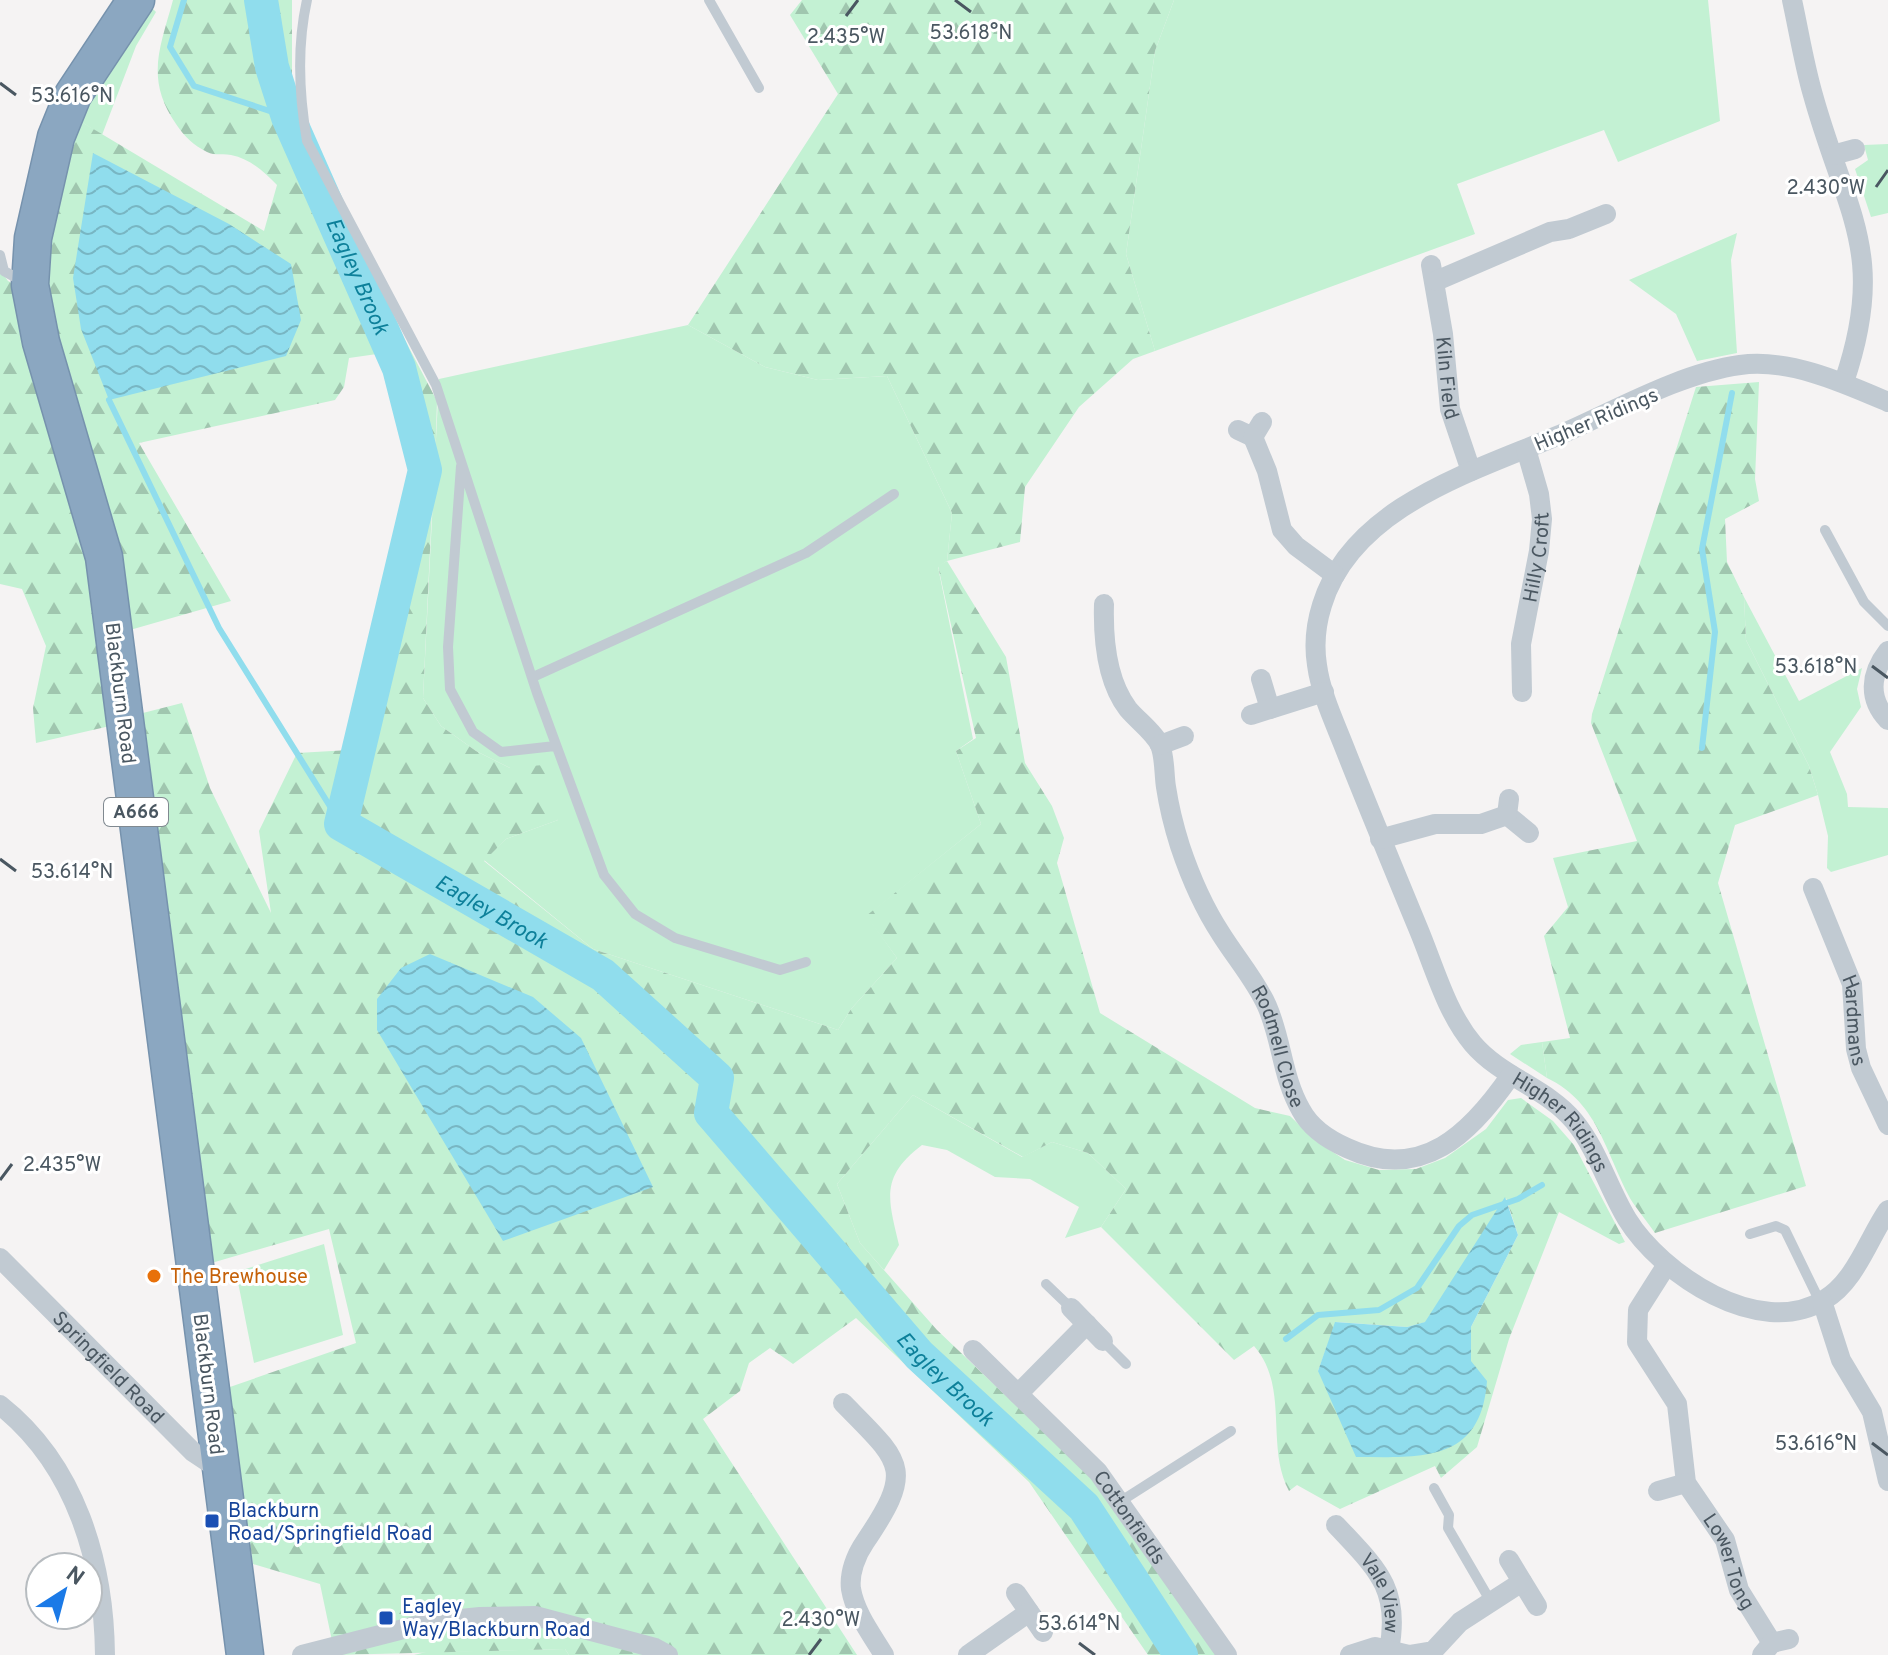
<svg xmlns="http://www.w3.org/2000/svg" width="1888" height="1655" font-family="Overpass,sans-serif">
<defs>
<pattern id="forest-firs" width="22" height="20" patternUnits="userSpaceOnUse" patternTransform="scale(2)"><rect width="22" height="20" fill="#c3f1d3"/><path d="M5 1l3.5 6h-7zM16 11l3.5 6h-7z" fill="#a0c6af"/></pattern>
<pattern id="water-waves" width="16" height="10" patternUnits="userSpaceOnUse" patternTransform="scale(2)"><rect width="16" height="10" fill="#90dded"/><path d="M0 5q4-4 8 0t8 0" fill="none" stroke="#78b6c3"/></pattern>
</defs>
<rect width="100%" height="100%" fill="#f5f3f3"/>
<!-- green -->
<path fill="#c3f1d3" d="M 1174,0 L 1708,0 L 1720,121 L 1618,162 L 1604,130 L 1457,184 L 1475,234 L 1155,351 L 1126,254 L 1155,51 Z
M 152,8 L 156,12 L 136,46 L 102,135 L 80,121 L 101,83 Z
M 1888,144 L 1888,213 L 1871,217 L 1855,169 L 1868,160 L 1864,145 Z
M 1737,233 L 1731,260 L 1737,353 L 1697,361 L 1676,314 L 1629,280 Z
M 688,325 L 765,367 L 818,380 L 887,376 L 952,513 L 947,561 L 938,567 L 973,739 L 956,751 L 981,824 L 867,916 L 897,958 L 851,1009 L 838,1030 L 593,949 L 484,860 L 506,839 L 558,820 L 510,768 L 476,751 L 441,726 L 423,698 L 439,379 Z
M 1744,597 L 1799,701 L 1862,668 L 1857,689 L 1861,707 L 1830,752 L 1847,794 L 1848,807 L 1888,808 L 1888,855 L 1831,872 L 1827,868 L 1828,836 L 1818,795 L 1809,766 L 1746,640 Z
M 1542,1042 L 1547,1078 L 1510,1054 L 1521,1045 Z
M 913,1095 L 1022,1157 L 1052,1142 L 1088,1153 L 1126,1189 L 1101,1227 L 1065,1238 L 1079,1207 L 1030,1179 L 995,1177 L 947,1150 L 922,1145 C 880,1177 888,1198 899,1245 L 884,1270 L 860,1243 L 837,1184 Z
M 324,1244 L 343,1335 L 254,1363 L 236,1272 Z
M 565,1649 L 569,1655 L 414,1655 L 426,1652 Z"/>
<!-- forest -->
<path fill="url(#forest-firs)" fill-rule="evenodd" d="M 173,0 L 250,0 L 270,95 L 384,353 L 349,358 L 344,387 L 335,400 L 139,443 L 231,601 L 123,632 L 116,541 L 94,459 L 45,323 L 45,211 L 80,121 L 264,231 L 277,185 C 264,172 251,159 231,155 C 223,153 215,156 207,152 C 193,145 185,137 176,124 C 145,79 160,48 173,0 Z
M 269,0 L 292,0 L 292,110 L 278,60 Z
M 802,0 L 1174,0 L 1155,51 L 1126,254 L 1155,351 L 1133,359 L 1079,407 L 1025,487 L 1020,542 L 947,561 L 1006,657 L 1025,763 L 1052,806 L 1064,838 L 1057,863 L 1100,1013 L 1255,1108 L 1290,1116 L 1316,1141 L 1345,1160 L 1379,1170 L 1416,1169 L 1445,1158 L 1486,1129 L 1508,1100 L 1521,1098 L 1553,1121 L 1574,1145 L 1625,1242 L 1619,1244 L 1559,1212 L 1509,1339 L 1477,1447 L 1441,1478 L 1435,1466 L 1340,1509 L 1297,1485 L 1289,1491 C 1265,1446 1290,1387 1254,1346 L 1234,1360 L 1101,1227 L 1126,1189 L 1088,1153 L 1052,1142 L 1023,1157 L 913,1095 L 837,1184 L 860,1243 L 937,1330 L 1092,1478 L 1217,1655 L 1148,1655 L 1029,1482 L 856,1318 L 793,1364 L 770,1348 L 749,1363 L 740,1391 L 703,1419 L 857,1655 L 569,1655 L 565,1649 L 335,1655 L 320,1584 L 253,1564 L 227,1388 L 356,1343 L 329,1229 L 208,1264 L 135,715 L 182,703 L 210,788 L 271,913 L 259,831 L 297,753 L 367,749 L 433,487 L 423,698 L 441,726 L 476,751 L 510,768 L 543,765 L 558,820 L 506,839 L 484,861 L 593,949 L 838,1030 L 851,1009 L 897,958 L 866,916 L 981,824 L 956,751 L 976,738 L 938,566 L 947,561 L 952,513 L 887,376 L 818,380 L 765,367 L 688,325 L 838,94 L 790,15 ZM 1506,1198 L 1518,1235 L 1471,1327 L 1471,1361 L 1318,1371 L 1336,1322 L 1407,1327 L 1426,1322 Z
M 334,205 L 437,401 L 435,467 L 408,365 Z
M 0,270 L 8,281 L 23,289 L 98,574 L 110,726 L 36,743 L 33,708 L 46,646 L 22,589 L 0,584 Z
M 1759,382 L 1755,479 L 1759,501 L 1725,519 L 1727,562 L 1744,597 L 1746,640 L 1809,766 L 1818,795 L 1735,825 L 1718,883 L 1806,1186 L 1655,1233 C 1648,1223 1640,1213 1633,1203 C 1606,1157 1600,1103 1547,1078 L 1542,1042 L 1570,1038 L 1544,936 L 1568,907 L 1553,858 L 1637,841 L 1591,723 L 1592,714 L 1696,387 Z"/>
<!-- water -->
<path fill="url(#water-waves)" d="M 93,153 L 229,224 L 291,264 L 301,320 L 286,356 L 109,400 L 81,329 L 73,278 Z
M 430,954 L 533,997 L 581,1038 L 653,1187 L 503,1241 L 377,1030 L 377,999 L 401,968 Z
M 1505,1197 L 1518,1235 L 1471,1327 L 1471,1361 L 1487,1381 C 1481,1464 1420,1457 1356,1457 L 1318,1371 L 1335,1322 L 1407,1327 L 1425,1322 Z"/>
<g fill="none" stroke-linecap="round" stroke-linejoin="round">
<!-- stream -->
<path stroke="#90dded" stroke-width="6" d="M 184,0 L 170,47 L 194,86 L 288,117
M 109,400 L 219,628 L 341,824
M 1702,748 L 1715,632 L 1702,549 L 1732,393
M 1286,1339 L 1318,1315 L 1379,1310 L 1417,1288 L 1459,1226 L 1472,1215 L 1518,1199 L 1542,1185"/>
<!-- river -->
<path stroke="#90dded" stroke-width="34" id="s1" d="M 261,0 L 272,67 L 288,117 L 399,368 L 425,470 L 341,824 L 603,975 L 717,1078 L 711,1113 L 919,1355 L 1084,1507 L 1181,1655"/>
<defs>
<path id="highway" d="M 136,0 L 73,95 L 56,137 L 33,238 L 30,285 L 41,342 L 104,557 L 245,1655"/>
</defs>
<!-- highway casing -->
<use href="#highway" stroke="#7692ad" stroke-width="39"/>
<!-- lane -->
<path stroke="#c1cad2" stroke-width="10" d="M 307,0 C 297,45 299,95 307,141 L 436,385 L 537,693 L 604,875 L 635,914 L 675,938 L 780,970 L 806,962
M 709,0 L 759,88
M 0,255 L 4,271 L 24,282
M 461,466 L 448,647 L 450,689 L 473,732 L 501,752 L 555,746
M 1825,530 L 1864,602 L 1888,626
M 533,677 L 806,553 L 894,494
M 1750,1234 L 1776,1226 L 1785,1230 L 1820,1302
M 1046,1284 L 1071,1308
M 1103,1341 L 1126,1364
M 1434,1488 L 1449,1515 L 1448,1528 L 1491,1602
M 1118,1503 L 1231,1431"/>
<!-- street -->
<g stroke="#c1cad2" stroke-width="20">
<path d="M 1792,0 C 1799,32 1804,64 1813,95 C 1846,214 1888,253 1844,382"/>
<path d="M 1833,155 L 1855,149"/>
<path id="s2" d="M 1431,265 L 1443,334 L 1450,409 L 1471,471"/>
<path d="M 1436,281 L 1550,232 L 1569,229 L 1606,214"/>
<path id="s3" d="M 1888,402 C 1844,383 1789,358 1740,365 C 1680,373 1613,412 1557,436 C 1472,472 1352,507 1322,605 C 1316,624 1314,646 1317,665 C 1321,695 1336,725 1347,754 C 1370,812 1394,870 1418,928 C 1434,966 1446,1012 1473,1044 C 1501,1077 1547,1088 1574,1121 C 1598,1150 1608,1188 1627,1219 C 1661,1274 1759,1340 1824,1300 C 1856,1281 1868,1239 1888,1210"/>
<path d="M 1238,430 L 1253,437 L 1262,422"/>
<path d="M 1253,437 L 1267,471 L 1282,530 L 1296,546 L 1335,575"/>
<path id="s4" d="M 1104,604 C 1103,638 1106,680 1128,709 C 1137,720 1154,732 1160,745 C 1165,757 1164,775 1166,787 C 1169,807 1174,827 1180,846 C 1190,876 1204,908 1221,934 C 1236,958 1256,981 1267,1006 C 1282,1040 1282,1077 1301,1110 C 1310,1127 1329,1140 1347,1148 C 1422,1183 1471,1133 1511,1075"/>
<path d="M 1888,651 C 1870,674 1868,699 1888,720"/>
<path d="M 1261,679 L 1270,709"/>
<path id="s5" d="M 1522,692 L 1521,644 L 1539,551 L 1542,519 L 1539,494 L 1526,449"/>
<path d="M 1251,715 L 1324,692"/>
<path d="M 1160,745 L 1184,736"/>
<path d="M 1509,799 L 1507,815 L 1529,833"/>
<path d="M 1380,839 L 1435,824 L 1481,824 L 1507,815"/>
<path id="s6" d="M 1813,888 L 1852,984 L 1856,1049 L 1861,1068 L 1888,1125"/>
<path id="s7" d="M 0,1258 L 193,1452 L 220,1470"/>
<path id="s8" d="M 1666,1266 L 1638,1310 L 1637,1342 L 1677,1404 L 1686,1483 L 1725,1540 L 1739,1590 L 1772,1643"/>
<path d="M 1822,1301 L 1841,1360 L 1872,1412 L 1888,1481"/>
<path d="M 1071,1308 L 1103,1341"/>
<path id="s9" d="M 973,1350 L 1098,1472 L 1227,1655"/>
<path d="M 1018,1394 L 1087,1324"/>
<path d="M 843,1403 C 902,1463 915,1468 865,1542 C 856,1555 849,1573 851,1589 C 855,1613 872,1635 884,1655"/>
<path d="M 0,1405 C 76,1465 104,1562 105,1655"/>
<path d="M 1658,1491 L 1686,1483"/>
<path id="s10" d="M 1336,1525 C 1376,1568 1401,1588 1389,1650"/>
<path d="M 1509,1560 L 1537,1606"/>
<path d="M 1016,1593 L 1043,1632"/>
<path d="M 302,1655 L 431,1622 L 480,1617 L 535,1616 L 655,1648 L 668,1655"/>
<path d="M 968,1655 L 1029,1612"/>
<path d="M 1350,1655 L 1375,1647 L 1409,1655 L 1433,1651 L 1460,1622 L 1522,1582"/>
<path d="M 1762,1655 L 1772,1643 L 1789,1639"/>
</g>
<!-- highway -->
<use href="#highway" stroke="#8ba7c1" stroke-width="36"/>
</g>
<!-- ticks -->
<path fill="none" stroke="#4a5761" stroke-width="3" d="M 955,0 L 971,12M 846,16 L 858,0M 0,83 L 16,95M 1876,187 L 1888,170M 1872,666 L 1888,678M 0,859 L 16,871M 0,1180 L 12,1164M 1872,1443 L 1888,1455M 1079,1643 L 1095,1655M 809,1655 L 821,1639"/>
<!-- markers -->
<circle fill="#e8710a" stroke="#fff" stroke-width="3" cx="154" cy="1276" r="8"/>
<g fill="#1a4fb4" stroke="#fff" stroke-width="3">
<rect x="204" y="1513" width="16" height="16" rx="4"/>
<rect x="378" y="1610" width="16" height="16" rx="4"/>
</g>
<g text-anchor="middle" stroke-width="6" stroke-linejoin="round" paint-order="stroke">
<!-- shield labels -->
<rect fill="#fff" stroke="#808990" stroke-width="2" x="104" y="798" width="64" height="28" rx="6"/>
<g font-size="18" font-weight="bold" fill="#4a5761">
<text x="136" y="818">A666</text>
</g>
<!-- street labels -->
<g font-size="20" fill="#4a5761" stroke="#fff">
<text dy="7" stroke="none"><textPath href="#s2" startOffset="114">Kiln Field</textPath></text>
<text transform="translate(1596 419) rotate(-23)" y="7">Higher Ridings</text>
<text dy="7" stroke="none"><textPath href="#s5" startOffset="136">Hilly Croft</textPath></text>
<text transform="translate(121 693) rotate(83)" y="7">Blackburn Road</text>
<text dy="7" stroke="none"><textPath href="#s6" startOffset="140">Hardmans</textPath></text>
<text dy="7" stroke="none"><textPath href="#s4" startOffset="486">Rodmell Close</textPath></text>
<text dy="7" stroke="none"><textPath href="#s3" startOffset="1242">Higher Ridings</textPath></text>
<text dy="7" stroke="none"><textPath href="#s7" startOffset="154">Springfield Road</textPath></text>
<text transform="translate(209 1384) rotate(83)" y="7">Blackburn Road</text>
<text dy="7" stroke="none"><textPath href="#s9" startOffset="230">Cottonfields</textPath></text>
<text dy="7" stroke="none"><textPath href="#s8" startOffset="328">Lower Tong</textPath></text>
<text dy="7" stroke="none"><textPath href="#s10" startOffset="84">Vale View</textPath></text>
</g>
<!-- food labels -->
<g font-size="20" fill="#c56008" stroke="#fff" text-anchor="start">
<text x="170" y="1283">The Brewhouse</text>
</g>
<!-- transit labels -->
<g font-size="20" fill="#164399" stroke="#fff" text-anchor="start">
<text x="228" y="1517">Blackburn<tspan x="228" dy="23">Road/Springfield Road</tspan></text>
<text x="402" y="1613">Eagley<tspan x="402" dy="23">Way/Blackburn Road</tspan></text>
</g>
<!-- water labels -->
<g font-size="22" font-style="italic" fill="#0d809a" stroke="#fff">
<text dy="8" stroke="none"><textPath href="#s1" startOffset="294">Eagley Brook</textPath></text>
<text dy="8" stroke="none"><textPath href="#s1" startOffset="1038">Eagley Brook</textPath></text>
<text dy="8" stroke="none"><textPath href="#s1" startOffset="1710">Eagley Brook</textPath></text>
</g>
</g>
<g font-size="20" text-anchor="middle" fill="#4a5761" stroke="#fff" stroke-width="6" stroke-linejoin="round" paint-order="stroke">
<text x="971" y="39">53.618°N</text>
<text x="846" y="43">2.435°W</text>
<text x="72" y="102">53.616°N</text>
<text x="1826" y="194">2.430°W</text>
<text x="1816" y="673">53.618°N</text>
<text x="72" y="878">53.614°N</text>
<text x="62" y="1171">2.435°W</text>
<text x="1816" y="1450">53.616°N</text>
<text x="821" y="1626">2.430°W</text>
<text x="1079" y="1630">53.614°N</text>
</g>
<!-- north arrow -->
<g transform="translate(64 1591) rotate(36)"><circle r="38" fill="#ffffff" stroke="#b7bcc0" stroke-width="2"/>
<path d="M0-6L14 30L0 20L-14 30Z" fill="#1b7ae7"/>
<text y="-12" font-size="22" font-weight="bold" text-anchor="middle" fill="#4a5761">N</text>
</g>
</svg>
